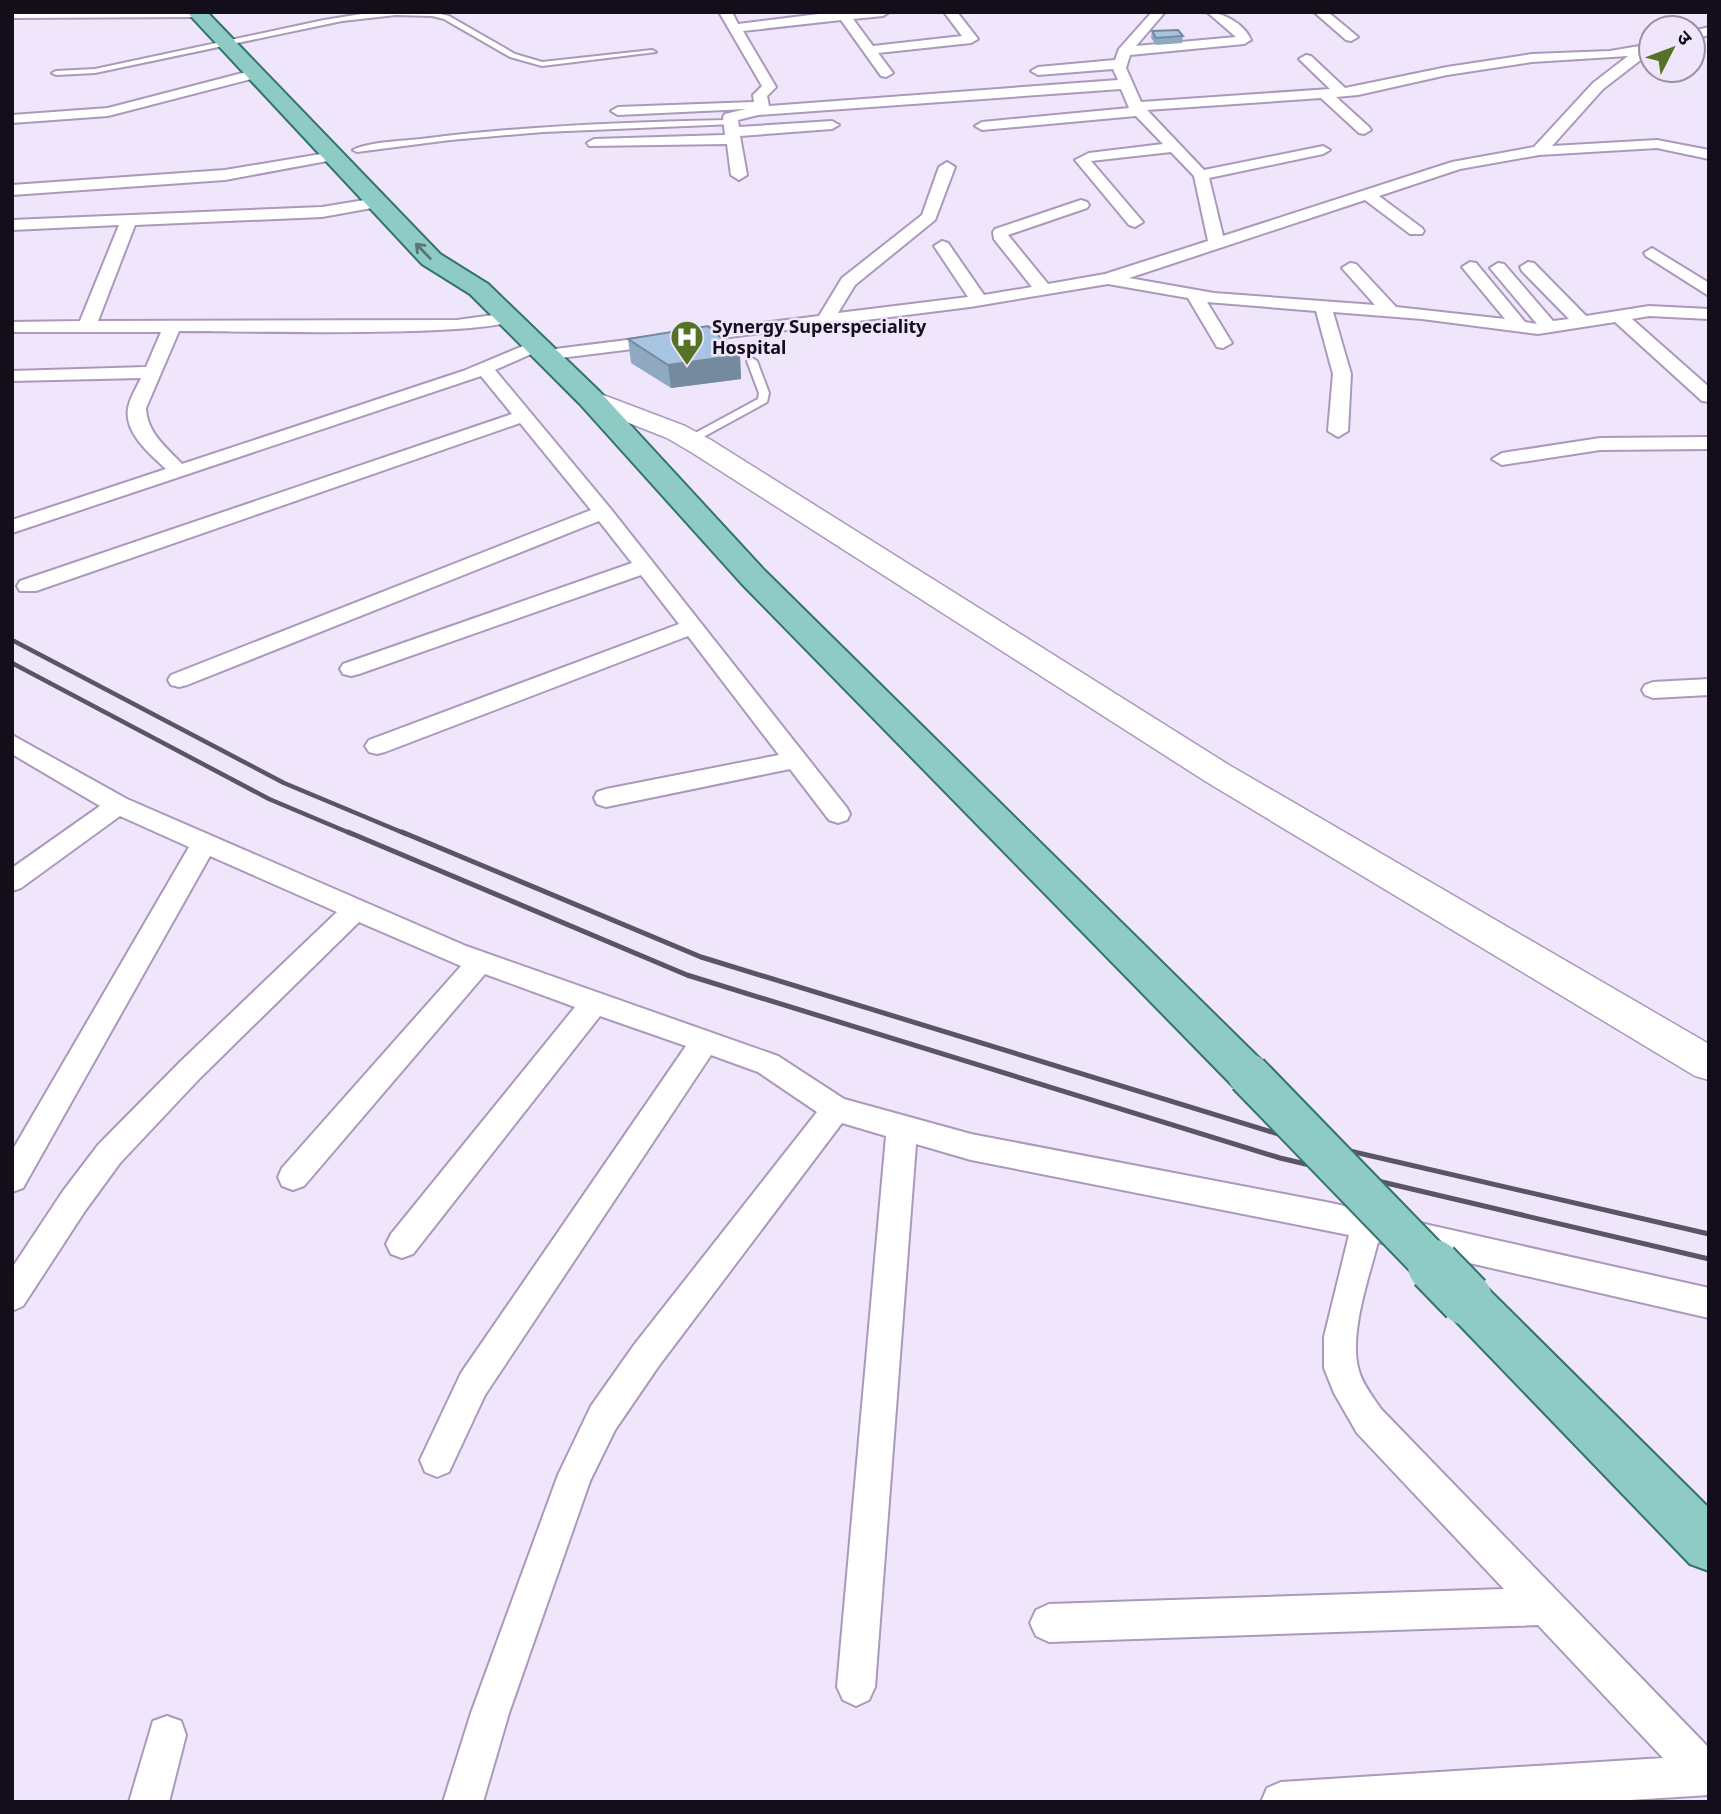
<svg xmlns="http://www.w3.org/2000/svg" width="1721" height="1814" font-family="Georgia,'Noto Sans Devanagari',serif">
<rect width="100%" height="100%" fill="#f0e6fc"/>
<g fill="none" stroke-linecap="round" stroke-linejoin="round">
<defs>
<path id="lane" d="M 374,12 L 433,12 L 449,16 L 515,54 L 542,62 L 652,50 L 656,52 L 542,66 L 510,57 L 444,19 L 432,16 L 396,15 L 342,21 L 95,73 L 56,75 L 52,73 L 56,71 L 95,69 L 324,20 Z
M 731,120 L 735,122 L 734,124 L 543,132 L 450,140 L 357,152 L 353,150 C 368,142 403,141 421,139 C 524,126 627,122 731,120 Z
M 752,358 L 757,361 L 769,393 L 767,402 L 694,442 L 686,442 L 686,438 L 758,399 L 759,393 L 747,361 Z"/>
<path id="street" d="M 12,12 L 202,12 L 202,13 L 196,17 L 12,18 Z
M 719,12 L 732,12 L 738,24 L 835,12 L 889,12 L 883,16 L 853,19 L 873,46 L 962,36 L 944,12 L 957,12 L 978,39 L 971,43 L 878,53 L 893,73 L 886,77 L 881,76 L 841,20 L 743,31 L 776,87 L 767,96 L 769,106 L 1118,80 L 1113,69 L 1038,75 L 1031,71 L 1038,67 L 1115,60 L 1119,49 L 1152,12 L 1165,12 L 1136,46 L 1236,37 L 1207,12 C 1222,12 1245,24 1251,40 L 1244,44 L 1130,55 L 1126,68 L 1141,102 L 1330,89 L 1299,59 L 1306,55 L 1311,56 L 1345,88 L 1447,67 L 1532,54 L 1610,51 L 1651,44 L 1651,52 L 1603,89 L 1552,146 L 1657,140 L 1709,150 L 1709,159 L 1657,148 L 1539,155 L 1460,169 L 1379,196 L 1422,228 L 1424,231 L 1422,234 L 1410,234 L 1365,200 L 1129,278 L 1214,293 L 1375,305 L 1342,268 L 1350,263 L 1356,264 L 1396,307 L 1505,319 L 1462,267 L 1470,262 L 1476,263 L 1525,322 L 1537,324 L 1490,268 L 1498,263 L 1504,264 L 1553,321 L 1569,319 L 1522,271 L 1520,267 L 1528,262 L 1534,263 L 1586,316 L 1649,306 L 1709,309 L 1709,319 L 1649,316 L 1632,319 L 1709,387 L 1709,402 L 1702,401 L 1615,322 L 1538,334 L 1422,319 L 1333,312 L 1351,374 L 1348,431 L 1338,437 L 1328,431 L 1333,374 L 1316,311 L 1207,302 L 1232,343 L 1223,348 L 1217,347 L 1188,298 L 1108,284 L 970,307 L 544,360 L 538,359 L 535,355 L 538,351 L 495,370 L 610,508 L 847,808 L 850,814 L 847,820 L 838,823 L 829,820 L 790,769 L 606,807 L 597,804 L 594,798 L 597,792 L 606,789 L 779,755 L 688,636 L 385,752 L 377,754 L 369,752 L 365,746 L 369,740 L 679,624 L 641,575 L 359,674 L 351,676 L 343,674 L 340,669 L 343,664 L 632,563 L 599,521 L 187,685 L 179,687 L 171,685 L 168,680 L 171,675 L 591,510 L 520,423 L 36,591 L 20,591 L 17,586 L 20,581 L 512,414 L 481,376 L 12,533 L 12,520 L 166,469 C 151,455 124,433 128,409 C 129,399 137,387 141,378 L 12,381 L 12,371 L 146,367 L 161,332 L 12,332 L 12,322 L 80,321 L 119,225 L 12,230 L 12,220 L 322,207 L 377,198 L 385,203 L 383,206 L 322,217 L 135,225 L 98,321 L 457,320 L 508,313 L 517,318 C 499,338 224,331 179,331 L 146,408 C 147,433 166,447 182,464 L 463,371 L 535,341 L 544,346 L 539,351 L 819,316 L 842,278 L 922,215 L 939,167 L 947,162 L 955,167 L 935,220 L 855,285 L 838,313 L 968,297 L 934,246 L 942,241 L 948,243 L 984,295 L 1032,287 L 994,239 L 993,232 L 995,229 L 1081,200 L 1087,202 L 1089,205 L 1087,208 L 1008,235 L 1048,284 L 1105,274 L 1208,241 L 1194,176 L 1171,152 L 1091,161 L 1143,222 L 1135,227 L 1129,225 L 1075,160 L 1089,153 L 1163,144 L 1136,116 L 982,130 L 975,126 L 982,122 L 1129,108 L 1121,89 L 758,115 L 738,120 L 739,127 L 832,121 L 839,125 L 832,129 L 740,136 L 747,175 L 739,180 L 731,175 L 727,144 L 589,146 L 587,143 L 594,139 L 725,135 L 723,117 L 725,114 L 746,109 L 618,115 L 611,111 L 618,107 L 754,102 L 753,95 L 762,86 ZM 1628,56 L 1593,83 L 1534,147 L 1452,162 L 1223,236 L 1209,178 L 1323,154 L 1330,150 L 1323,146 L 1204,170 L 1147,110 L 1321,98 L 1359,133 L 1364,134 L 1371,130 L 1369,127 L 1336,97 L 1358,95 L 1447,75 L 1532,62 Z
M 1314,12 L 1328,12 L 1358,37 L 1351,41 L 1346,40 Z
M 1709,27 L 1709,35 L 1693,39 L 1693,31 Z
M 254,70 L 259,71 L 259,77 L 108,116 L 12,123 L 12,115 L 108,108 Z
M 333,152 L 338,153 L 340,156 L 338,159 L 225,180 L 12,195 L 12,185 L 225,170 Z
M 1652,248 L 1709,283 L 1709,296 L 1646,256 L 1644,253 Z
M 1709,437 L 1709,449 L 1600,450 L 1502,465 L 1492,459 L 1502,453 L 1600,438 Z
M 1709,679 L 1709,695 L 1653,698 L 1645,695 L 1642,690 L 1645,685 L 1653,682 Z
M 12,735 L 127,799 L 466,946 L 778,1056 L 844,1099 L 971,1134 L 1331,1203 L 1709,1288 L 1709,1318 L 1378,1242 C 1369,1277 1348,1336 1359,1371 C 1363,1385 1373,1397 1381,1409 L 1709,1748 L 1709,1795 L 1598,1802 L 1261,1802 L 1267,1788 L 1281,1782 L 1663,1758 L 1538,1625 L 1049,1642 L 1036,1636 L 1030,1623 L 1036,1610 L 1049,1604 L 1504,1589 L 1357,1433 L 1334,1393 L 1324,1368 L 1324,1337 L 1349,1235 L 971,1160 L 916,1144 L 875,1687 L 869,1700 L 856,1706 L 843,1700 L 837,1687 L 886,1136 L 842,1123 L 658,1367 L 615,1430 L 590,1481 L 509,1713 L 483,1802 L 443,1802 L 471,1713 L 558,1475 L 591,1406 L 634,1345 L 817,1112 L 758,1072 L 711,1055 L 485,1395 L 449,1472 L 437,1477 L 425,1472 L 420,1460 L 461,1373 L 686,1046 L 600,1016 L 413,1254 L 402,1258 L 391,1254 L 386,1244 L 391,1234 L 575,1007 L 485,974 L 304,1186 L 293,1190 L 282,1186 L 278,1177 L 282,1168 L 461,966 L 359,922 L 200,1078 L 120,1163 L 85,1211 L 23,1306 L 12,1311 L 12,1268 L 63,1191 L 98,1145 L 180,1062 L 337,912 L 210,856 L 23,1188 L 12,1192 L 12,1151 L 189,847 L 120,816 L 21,888 L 12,891 L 12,868 L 100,806 L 12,754 Z
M 167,1716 L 181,1721 L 186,1735 L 169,1802 L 129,1802 L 153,1721 Z"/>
<path id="secondary" d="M 590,390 L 685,426 L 711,440 L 1229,765 L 1709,1044 L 1709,1080 L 1695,1076 L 1205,781 L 691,452 L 667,438 L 581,404 L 577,398 L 581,392 Z"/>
<path id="primary" d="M 187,12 L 207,12 L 440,254 L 488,284 L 600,392 L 764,570 L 1263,1062 L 1269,1074 L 1263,1086 L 1248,1091 L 1233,1086 L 742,584 L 580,404 L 470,294 L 422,264 Z
M 1466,1277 L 1483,1284 L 1709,1508 L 1709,1571 L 1690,1564 L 1449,1314 L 1442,1299 L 1449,1284 Z"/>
</defs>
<!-- lane casing -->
<use href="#lane" stroke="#a9b" stroke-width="4"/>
<!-- street casing -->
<use href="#street" stroke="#a9b" stroke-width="4"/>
<!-- secondary casing -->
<use href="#secondary" stroke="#a9b" stroke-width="3"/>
<!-- primary casing -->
<use href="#primary" stroke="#337270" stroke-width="4"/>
<!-- lane -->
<use href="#lane" fill="#fff" fill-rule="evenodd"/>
<!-- street -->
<use href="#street" fill="#fff" fill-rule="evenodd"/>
<!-- secondary -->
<use href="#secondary" fill="#fff" fill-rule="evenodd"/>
<!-- primary -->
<use href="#primary" fill="#8fcbc5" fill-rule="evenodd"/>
<!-- rail-far1 -->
<path stroke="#5b5463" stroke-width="4.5" d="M 12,640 L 284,783 L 406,834
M 12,663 L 269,799 L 352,834"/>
<!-- rail -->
<path stroke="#5b5463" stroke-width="5" d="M 348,832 L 687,975 L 1280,1158 L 1709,1259
M 402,832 L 701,957 L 1285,1136 L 1709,1234"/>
<defs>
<path id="primary-bridge-far1" d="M 1248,1074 L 1436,1268"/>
<path id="primary-bridge" d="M 1434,1266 L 1466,1299"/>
</defs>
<!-- primary-bridge-far1 casing -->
<use href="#primary-bridge-far1" stroke="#337270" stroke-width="45" stroke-linecap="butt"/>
<!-- primary-bridge casing -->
<use href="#primary-bridge" stroke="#337270" stroke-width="56" stroke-linecap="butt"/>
<!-- primary-bridge-far1 -->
<use href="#primary-bridge-far1" stroke="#8fcbc5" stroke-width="41"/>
<!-- primary-bridge -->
<use href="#primary-bridge" stroke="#8fcbc5" stroke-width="52"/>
</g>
<!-- wall -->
<path fill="#90a9c2" d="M 1152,31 L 1183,36 L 1182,43 L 1156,45 L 1151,38 Z
M 628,339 L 740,355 L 741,379 L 671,388 L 631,363 Z"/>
<!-- shaded-wall -->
<path fill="#758a9e" d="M 740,355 L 741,379 L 671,388 L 668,365 Z"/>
<!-- building -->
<path fill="#a7c5e2" stroke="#758a9e" stroke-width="2" d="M 1178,30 L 1183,36 L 1156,38 L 1152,31 Z
M 708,326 L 740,355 L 668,365 L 628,339 Z"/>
<!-- one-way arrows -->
<defs><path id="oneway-shaft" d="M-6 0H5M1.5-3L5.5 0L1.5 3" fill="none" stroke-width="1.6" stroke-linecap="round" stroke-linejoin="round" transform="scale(1.75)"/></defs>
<use stroke="#587678" href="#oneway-shaft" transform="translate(423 251) rotate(-134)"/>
<!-- icons -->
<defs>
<symbol id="hospital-pin" viewBox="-11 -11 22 30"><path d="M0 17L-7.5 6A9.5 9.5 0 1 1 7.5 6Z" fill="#567226" stroke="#f0e6fc"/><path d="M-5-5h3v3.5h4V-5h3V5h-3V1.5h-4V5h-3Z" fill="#fff"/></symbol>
</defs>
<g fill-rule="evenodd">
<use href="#hospital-pin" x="668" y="318" width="38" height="52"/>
</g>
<g text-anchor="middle" stroke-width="5" stroke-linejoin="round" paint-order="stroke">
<!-- far-poi labels -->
<g font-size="18" font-weight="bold" fill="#140e1a" stroke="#f0e6fc" text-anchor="start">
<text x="712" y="333">Synergy Superspeciality<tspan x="712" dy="21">Hospital</tspan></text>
</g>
</g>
<!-- border -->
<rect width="1721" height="1814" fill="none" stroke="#140e1a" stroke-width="28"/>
<!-- north arrow -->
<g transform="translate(1672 49) rotate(48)"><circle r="33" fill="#f0e6fc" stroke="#9890a2" stroke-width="2"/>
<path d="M0-5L12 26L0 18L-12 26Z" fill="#567226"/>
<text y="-10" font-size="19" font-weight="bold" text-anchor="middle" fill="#140e1a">उ</text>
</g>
</svg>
